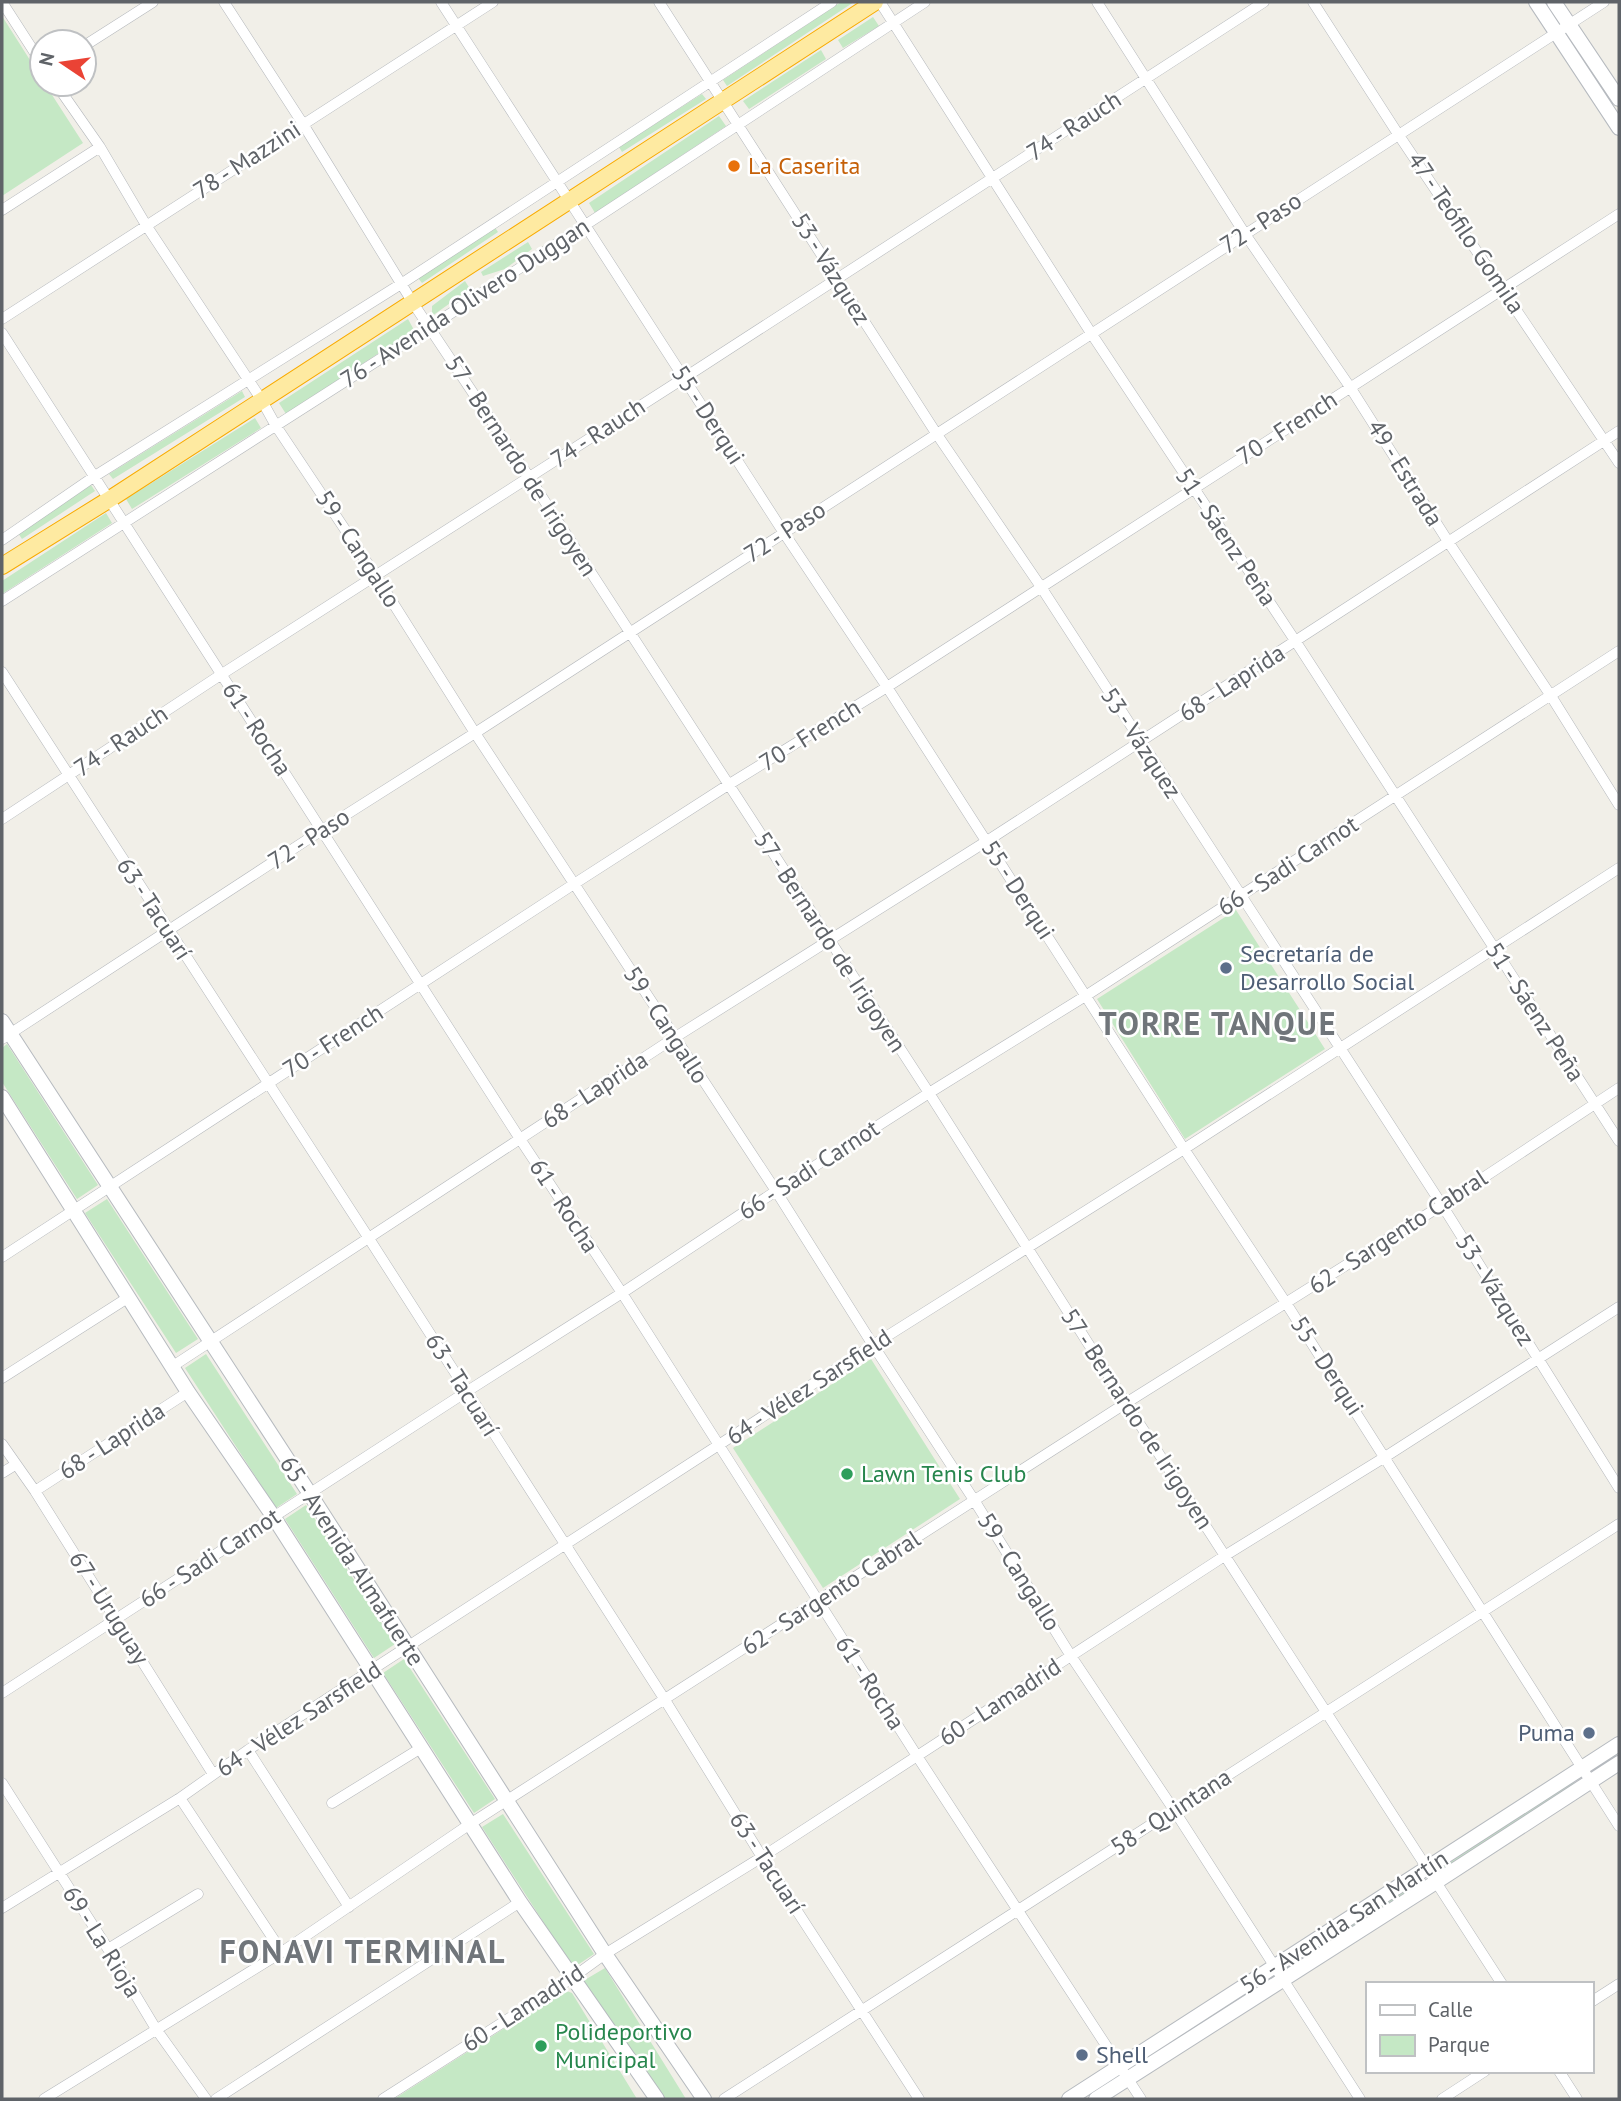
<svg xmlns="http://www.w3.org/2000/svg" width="1621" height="2101" font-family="'PT Sans',sans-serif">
<rect width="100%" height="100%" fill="#f1efe8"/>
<!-- green -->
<path fill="#c5e8c5" d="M 841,2 L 854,2 L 727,86 L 723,80 Z
M 2,16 L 42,79 L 42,84 L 45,84 L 83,143 L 2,196 Z
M 873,17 L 879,26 L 843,48 L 838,40 Z
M 821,50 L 826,59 L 749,109 L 743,101 Z
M 702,94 L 706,99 L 622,152 L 619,147 Z
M 719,116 L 726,126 L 595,213 L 589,203 Z
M 494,226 L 498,232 L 422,283 L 418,278 Z
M 528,242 L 532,249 L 505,269 L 483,276 L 481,272 Z
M 465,281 L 470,289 L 432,316 L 432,306 Z
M 408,319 L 414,330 L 286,414 L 279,403 Z
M 242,391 L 245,397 L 113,479 L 109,474 Z
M 255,418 L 261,428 L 132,509 L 126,499 Z
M 91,485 L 95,491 L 22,539 L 18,533 Z
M 106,513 L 112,523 L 2,594 L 2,581 Z
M 1236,910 L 1325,1049 L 1185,1139 L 1097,999 Z
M 7,1044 L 98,1185 L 77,1199 L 2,1082 L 2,1048 Z
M 107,1199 L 198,1339 L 176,1353 L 85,1213 Z
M 206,1354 L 297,1494 L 276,1508 L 185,1368 Z
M 871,1359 L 960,1499 L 823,1588 L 733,1448 Z
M 306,1505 L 395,1644 L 374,1658 L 285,1519 Z
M 404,1659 L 495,1799 L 474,1813 L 383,1673 Z
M 1573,1781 L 1576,1784 L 1442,1872 L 1440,1869 Z
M 503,1814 L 594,1954 L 573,1968 L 482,1827 Z
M 1420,1880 L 1422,1884 L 1288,1970 L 1286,1967 Z
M 605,1968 L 686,2099 L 656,2099 L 583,1981 Z
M 564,1990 L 572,1993 L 637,2099 L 394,2099 Z"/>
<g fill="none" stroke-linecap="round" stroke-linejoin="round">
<defs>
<path id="minor" d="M 2,2 L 42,64
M 224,2 L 303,124 L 413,303 L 529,477 L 929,1093 L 1126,1403 L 1502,1984
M 441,2 L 784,533 L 887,687 L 1184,1149 L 1286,1303 L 1619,1826
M 659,2 L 936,433 L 1041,587 L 1442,1205 L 1619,1488
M 880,2 L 1091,333 L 1296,642 L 1619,1141
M 1097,2 L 1245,234 L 1350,387 L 1449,543 L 1551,696 L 1619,805
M 1313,2 L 1398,134 L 1619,463
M 84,46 L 153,2
M 56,84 L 100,147 L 146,225 L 261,399 L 276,426 L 376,576 L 475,733 L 776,1191 L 873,1345 L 974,1500 L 1071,1656 L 1174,1810 L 1360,2099
M 2,210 L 100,147
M 2,319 L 493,2
M 2,333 L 520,1139 L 622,1293 L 917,1756 L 1141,2099
M 2,540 L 95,476 L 401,284 L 832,2
M 2,601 L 430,327 L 925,2
M 2,672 L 368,1237 L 665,1700 L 762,1857 L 919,2099
M 2,819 L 222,674 L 684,378 L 1264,2
M 2,1039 L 322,830 L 475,733 L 1604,2
M 2,1257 L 574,884 L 728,785 L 887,687 L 1619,214
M 173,1366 L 674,1038 L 987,841 L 1619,431
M 2,1378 L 129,1297
M 2,1444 L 35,1491 L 213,1774
M 2,1473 L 15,1465
M 35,1491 L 188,1392
M 2,1693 L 466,1392 L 622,1293 L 776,1191 L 929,1093 L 1087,995 L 1619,651
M 248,1750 L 349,1907
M 2,1783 L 108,1949 L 156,2029 L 206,2099
M 180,1798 L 282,1952
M 332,1803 L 421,1748
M 2,1908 L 180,1798 L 248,1750 L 873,1345 L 1184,1149 L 1619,868
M 108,1949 L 198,1894
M 1591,2002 L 1619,1984
M 1559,2071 L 1577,2099
M 44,2099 L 282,1952 L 470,1824 L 1126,1403 L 1442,1205 L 1619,1088
M 216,2099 L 520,1902
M 383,2099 L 572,1978 L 605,1954 L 762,1857 L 1226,1555 L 1385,1457 L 1619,1307
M 724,2099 L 1619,1524
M 1442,2099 L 1485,2071"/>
<path id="secondary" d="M 1536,2 L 1619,128
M 1554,2 L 1619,99
M 2,1021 L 310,1494 L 605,1954 L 704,2099
M 2,1097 L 188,1392 L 273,1516 L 520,1902 L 657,2099
M 1069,2099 L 1619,1744
M 1096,2099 L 1436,1882 L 1619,1763"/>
<path id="trunk" d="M 2,566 L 110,499 L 875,2"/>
</defs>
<!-- minor casing -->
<use href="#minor" stroke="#b5b8bc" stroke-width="11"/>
<!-- secondary casing -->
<use href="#secondary" stroke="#b6babf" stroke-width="16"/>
<!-- trunk casing -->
<use href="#trunk" stroke="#f9ab00" stroke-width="18"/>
<!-- minor -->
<use href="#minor" stroke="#fff" stroke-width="10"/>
<!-- secondary -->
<use href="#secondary" stroke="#fff" stroke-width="14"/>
<!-- trunk -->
<use href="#trunk" stroke="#feeaa1" stroke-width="16"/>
</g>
<!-- markers -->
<circle fill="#e8710a" stroke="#fff" stroke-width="2.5" cx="734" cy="166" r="7"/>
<g fill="#5c6f8a" stroke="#fff" stroke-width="2.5">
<circle cx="1226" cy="968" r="7"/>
<circle cx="1589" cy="1733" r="7"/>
<circle cx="1082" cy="2055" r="7"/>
</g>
<g fill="#2e9e5b" stroke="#fff" stroke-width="2.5">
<circle cx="847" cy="1474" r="7"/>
<circle cx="541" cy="2046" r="7"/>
</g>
<g text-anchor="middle" stroke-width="5" stroke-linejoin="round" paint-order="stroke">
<!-- street labels -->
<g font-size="24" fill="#5f6368" stroke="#fff">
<text transform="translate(1074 126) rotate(-33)" y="8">74 - Rauch</text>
<text transform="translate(247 160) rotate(-33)" y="8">78 - Mazzini</text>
<text transform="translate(1261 223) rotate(-33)" y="8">72 - Paso</text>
<text transform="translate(1466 233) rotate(56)" y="8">47 - Teófilo Gomila</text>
<text transform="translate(831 269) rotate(58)" y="8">53 - Vázquez</text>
<text transform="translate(465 303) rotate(-33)" y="8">76 - Avenida Olivero Duggan</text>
<text transform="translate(708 415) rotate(57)" y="8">55 - Derqui</text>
<text transform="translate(1287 428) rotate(-33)" y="8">70 - French</text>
<text transform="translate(598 433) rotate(-33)" y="8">74 - Rauch</text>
<text transform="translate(521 466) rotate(57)" y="8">57 - Bernardo de Irigoyen</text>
<text transform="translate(1405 473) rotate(58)" y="8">49 - Estrada</text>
<text transform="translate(785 532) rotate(-33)" y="8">72 - Paso</text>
<text transform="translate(1226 537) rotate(56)" y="8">51 - Sáenz Peña</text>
<text transform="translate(358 549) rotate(57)" y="8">59 - Cangallo</text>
<text transform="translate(1232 683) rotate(-33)" y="8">68 - Laprida</text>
<text transform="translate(257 729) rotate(57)" y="8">61 - Rocha</text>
<text transform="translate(810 735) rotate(-32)" y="8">70 - French</text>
<text transform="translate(121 741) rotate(-34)" y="8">74 - Rauch</text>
<text transform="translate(1141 743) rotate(57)" y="8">53 - Vázquez</text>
<text transform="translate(309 839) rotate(-33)" y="8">72 - Paso</text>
<text transform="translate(1288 866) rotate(-33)" y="8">66 - Sadi Carnot</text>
<text transform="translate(1018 890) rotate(57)" y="8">55 - Derqui</text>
<text transform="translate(154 909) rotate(57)" y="8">63 - Tacuarí</text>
<text transform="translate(830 942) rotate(57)" y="8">57 - Bernardo de Irigoyen</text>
<text transform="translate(1535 1012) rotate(57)" y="8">51 - Sáenz Peña</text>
<text transform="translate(666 1025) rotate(57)" y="8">59 - Cangallo</text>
<text transform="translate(333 1041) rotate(-33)" y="8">70 - French</text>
<text transform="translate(595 1090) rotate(-33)" y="8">68 - Laprida</text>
<text transform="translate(809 1170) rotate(-33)" y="8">66 - Sadi Carnot</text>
<text transform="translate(564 1206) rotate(57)" y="8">61 - Rocha</text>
<text transform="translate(1398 1232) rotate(-33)" y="8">62 - Sargento Cabral</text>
<text transform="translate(1495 1290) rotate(58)" y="8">53 - Vázquez</text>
<text transform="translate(1327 1366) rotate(57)" y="8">55 - Derqui</text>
<text transform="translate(462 1385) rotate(58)" y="8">63 - Tacuarí</text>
<text transform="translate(809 1387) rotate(-33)" y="8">64 - Vélez Sarsfield</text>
<text transform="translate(1137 1419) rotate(57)" y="8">57 - Bernardo de Irigoyen</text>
<text transform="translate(112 1441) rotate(-33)" y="8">68 - Laprida</text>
<text transform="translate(210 1558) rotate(-33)" y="8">66 - Sadi Carnot</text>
<text transform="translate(352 1561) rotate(57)" y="8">65 - Avenida Almafuerte</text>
<text transform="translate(1019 1572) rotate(58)" y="8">59 - Cangallo</text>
<text transform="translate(831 1593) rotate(-33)" y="8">62 - Sargento Cabral</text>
<text transform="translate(109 1608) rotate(58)" y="8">67 - Uruguay</text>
<text transform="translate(870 1683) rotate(57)" y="8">61 - Rocha</text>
<text transform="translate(1000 1702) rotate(-33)" y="8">60 - Lamadrid</text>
<text transform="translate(299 1719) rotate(-33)" y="8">64 - Vélez Sarsfield</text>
<text transform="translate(1171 1812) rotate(-33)" y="8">58 - Quintana</text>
<text transform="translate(767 1863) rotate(57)" y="8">63 - Tacuarí</text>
<text transform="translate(1344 1922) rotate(-33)" y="8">56 - Avenida San Martín</text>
<text transform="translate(102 1942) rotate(58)" y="8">69 - La Rioja</text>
<text transform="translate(523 2008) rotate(-33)" y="8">60 - Lamadrid</text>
</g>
<!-- food labels -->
<g font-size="24" fill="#c56008" stroke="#fff" text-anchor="start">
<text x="748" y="174">La Caserita</text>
</g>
<!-- service labels -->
<g font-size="24" fill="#4e5e75" stroke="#fff" text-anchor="start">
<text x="1240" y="962">Secretaría de<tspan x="1240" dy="28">Desarrollo Social</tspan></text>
<text x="1575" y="1741" text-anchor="end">Puma</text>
<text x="1096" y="2063">Shell</text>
</g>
<!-- leisure labels -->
<g font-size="24" fill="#27864d" stroke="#fff" text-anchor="start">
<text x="861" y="1482">Lawn Tenis Club</text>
<text x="555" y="2040">Polideportivo<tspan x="555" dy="28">Municipal</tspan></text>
</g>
<!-- district labels -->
<g font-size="32" font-weight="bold" letter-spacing="2" fill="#70757a" stroke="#fff">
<text x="1218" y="1035">TORRE TANQUE</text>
<text x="363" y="1963">FONAVI TERMINAL</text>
</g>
</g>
<!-- border -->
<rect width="1621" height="2101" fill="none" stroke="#5f6368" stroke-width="7"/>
<!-- legend -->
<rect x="1366" y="1982" width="228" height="91" fill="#ffffff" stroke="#bfc1c3" stroke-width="2"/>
<rect x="1380" y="2005" width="35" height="10" fill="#ffffff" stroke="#bfc1c3" stroke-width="2"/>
<text x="1428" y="2017" font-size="21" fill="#5f6368">Calle</text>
<rect x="1380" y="2035" width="35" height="21" fill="#c5e8c5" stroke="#bfc1c3" stroke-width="2"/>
<text x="1428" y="2052" font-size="21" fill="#5f6368">Parque</text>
<!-- north arrow -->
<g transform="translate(63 63) rotate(283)"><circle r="33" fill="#ffffff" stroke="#bfc1c3" stroke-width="2"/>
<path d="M0-5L12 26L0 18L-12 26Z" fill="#ea4335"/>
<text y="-10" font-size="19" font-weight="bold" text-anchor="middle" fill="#5f6368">N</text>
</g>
</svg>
